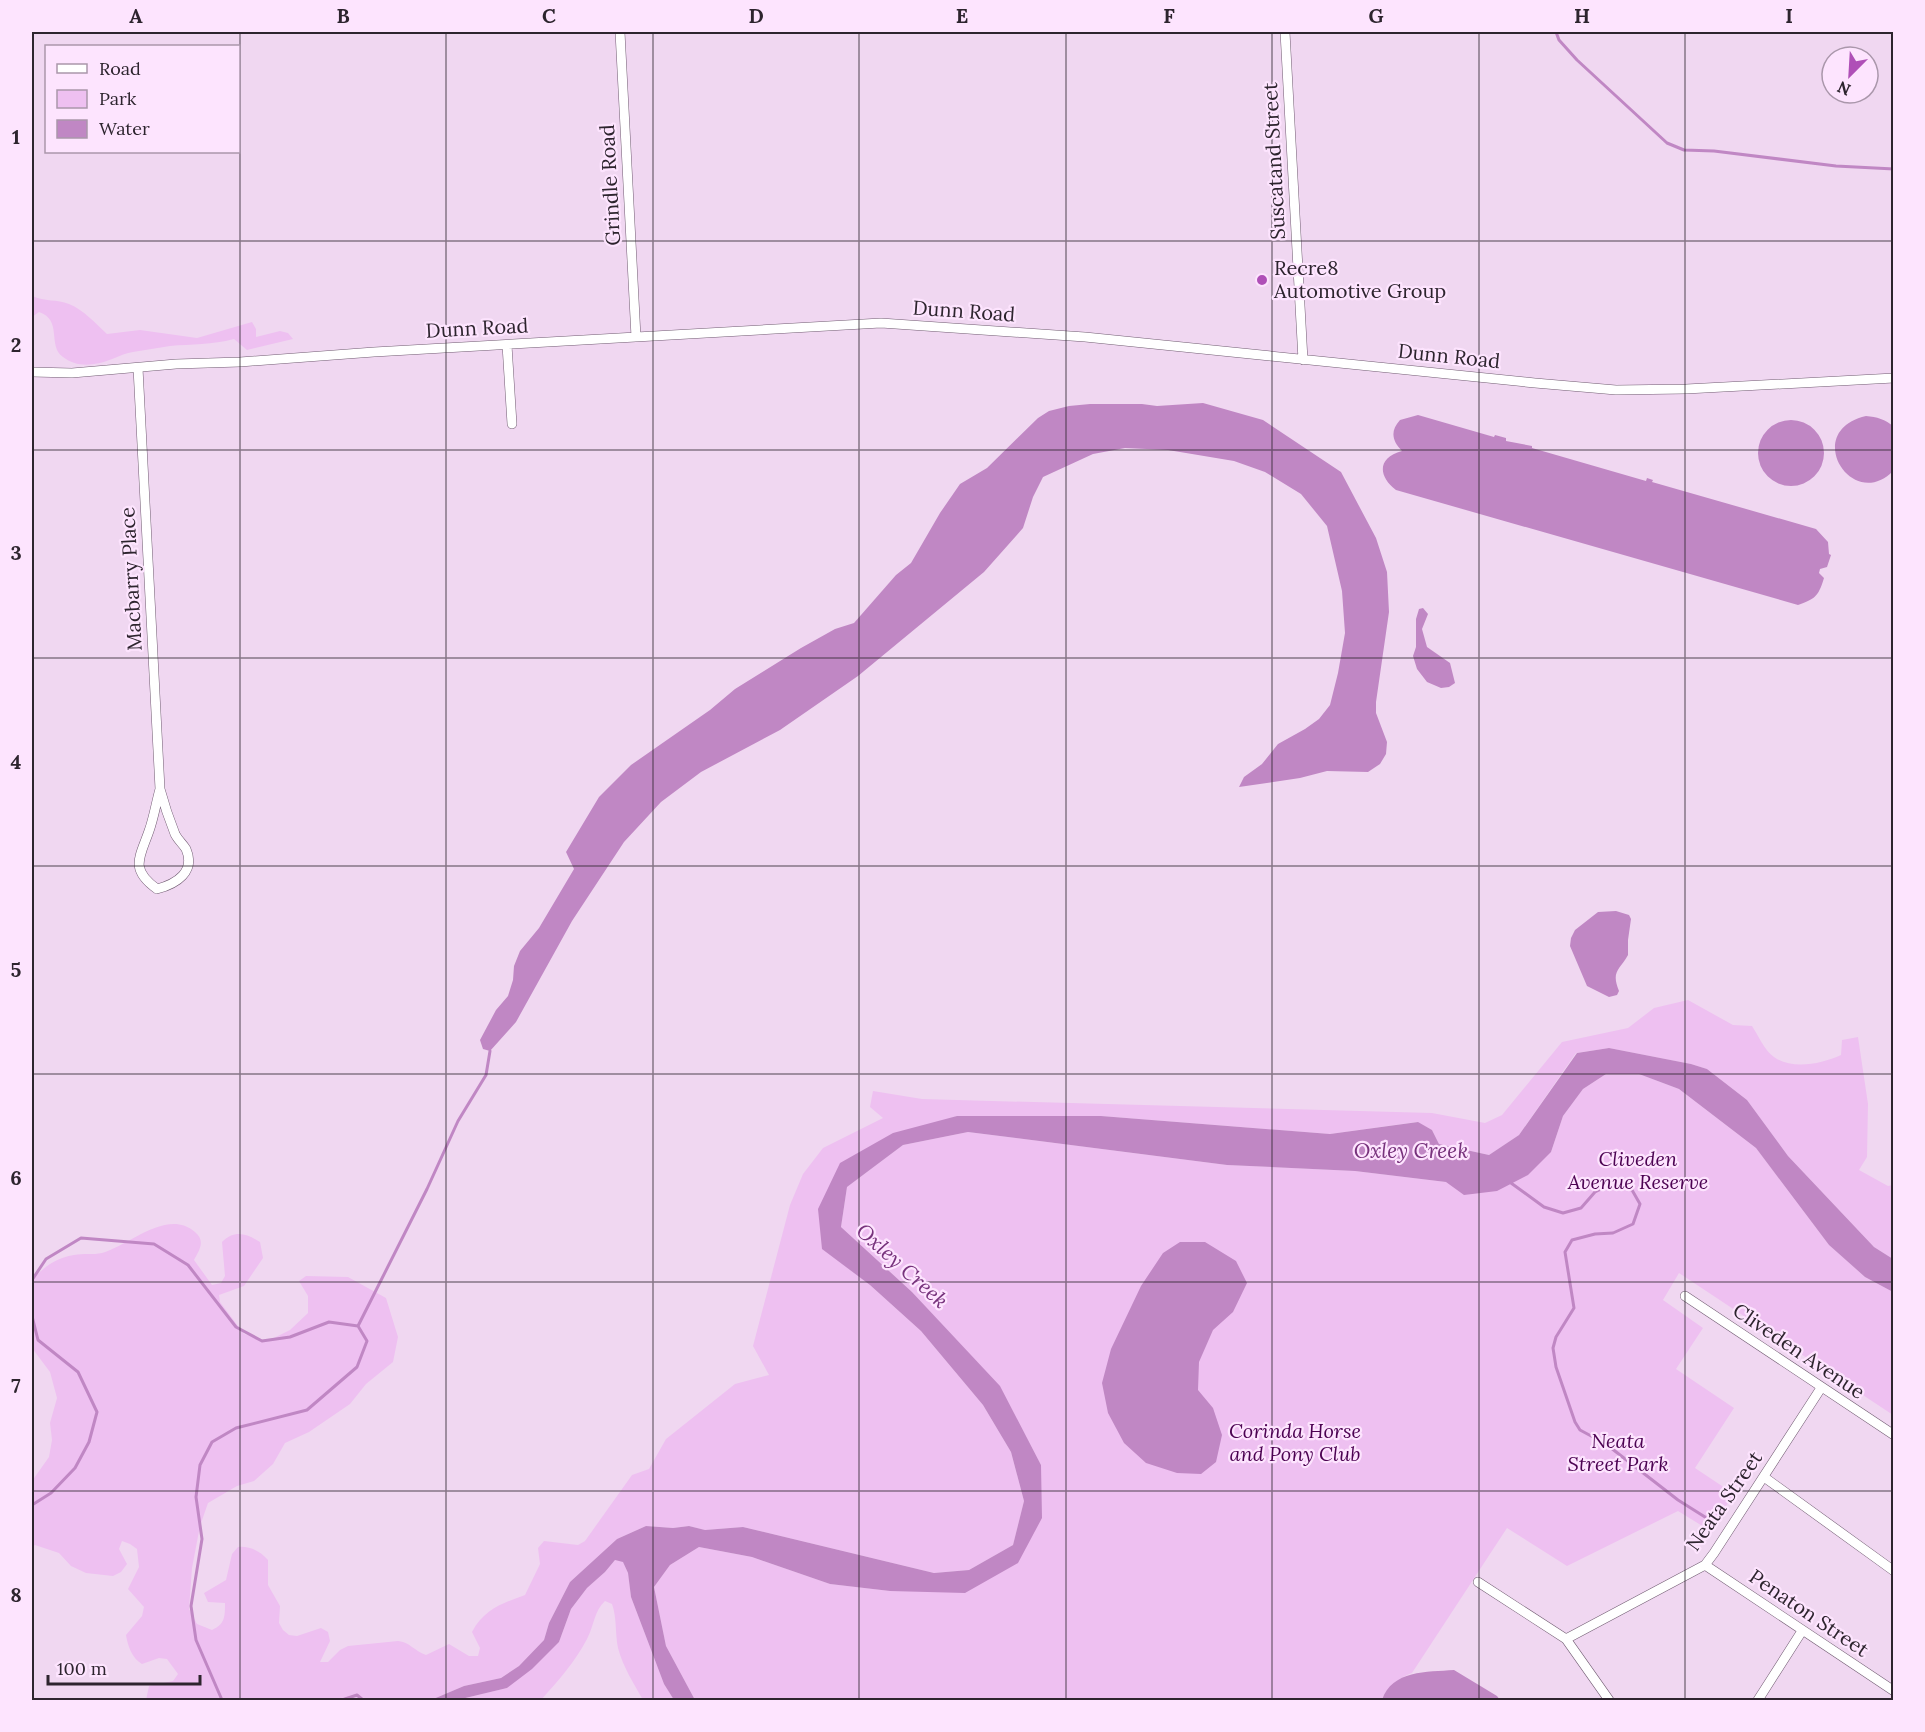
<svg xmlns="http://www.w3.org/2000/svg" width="1925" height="1732" font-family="Lora,serif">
<rect width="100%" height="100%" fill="#f0d7f1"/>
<!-- green -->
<path fill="#eec0f1" d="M 32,296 C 45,302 57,299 69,304 C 84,310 95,323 107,334 L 140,330 L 197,338 L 252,322 L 256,329 L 256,337 L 280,331 L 288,333 L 293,339 L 247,350 L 234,339 C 212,345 192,344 170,346 C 158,348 145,350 133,352 C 120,354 107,363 94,364 C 83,366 72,364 63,357 C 47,346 63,320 39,312 L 32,317 Z
M 1688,1000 L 1733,1025 L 1752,1026 C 1758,1035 1765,1051 1774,1057 C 1792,1070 1821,1064 1841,1055 L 1842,1040 L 1858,1037 L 1868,1104 L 1867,1157 L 1859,1170 L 1888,1186 L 1893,1185 L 1893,1259 L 1874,1247 L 1788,1156 L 1747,1100 L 1707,1069 L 1691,1064 L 1609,1048 L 1576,1053 L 1519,1135 L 1489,1155 L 1439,1144 L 1432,1130 L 1417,1122 L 1330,1134 L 1101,1116 L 957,1116 L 840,1164 L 822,1248 L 870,1285 L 921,1331 L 983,1405 L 1011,1452 L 1024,1501 L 1013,1545 L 969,1570 L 934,1573 L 743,1527 L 705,1530 L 689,1526 L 673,1528 L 646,1526 L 617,1539 L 570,1582 L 549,1623 L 544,1640 L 519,1666 L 501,1678 L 464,1686 L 431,1700 L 146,1700 L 149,1686 L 173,1681 L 178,1674 L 167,1659 L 159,1658 L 142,1664 C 132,1658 128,1647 126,1635 L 142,1616 L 144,1607 L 128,1589 L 139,1567 L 137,1549 L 130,1544 L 122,1541 L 119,1549 L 127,1564 L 121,1572 L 113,1576 L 86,1573 L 71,1566 L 59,1553 L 35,1545 L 32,1547 L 32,1481 L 49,1457 L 52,1440 L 50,1423 L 57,1398 L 50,1372 L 32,1348 L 32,1279 C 45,1267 55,1258 74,1255 C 83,1253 93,1255 102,1253 C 130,1245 167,1208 195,1232 C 206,1241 199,1251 194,1260 L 212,1285 L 221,1283 L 225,1276 L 222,1242 C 235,1229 247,1234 260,1242 L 263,1258 L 244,1286 L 219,1295 L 220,1302 L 244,1334 L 268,1341 L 290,1330 L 308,1313 L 308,1296 L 299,1281 L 306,1276 L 348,1277 L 386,1298 L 398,1337 L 393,1362 L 366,1384 L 350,1404 L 309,1432 L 285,1443 L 273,1464 L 254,1481 L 237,1486 L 208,1503 L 200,1526 L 192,1568 L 189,1609 L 197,1624 L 212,1630 C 225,1624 225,1617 225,1603 L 208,1602 L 204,1593 L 226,1580 L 232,1554 L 238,1547 C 250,1546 260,1551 268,1560 L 268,1585 L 280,1606 L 279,1623 L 283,1630 L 289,1635 L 297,1636 L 321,1628 L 328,1632 L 330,1641 L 320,1662 L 328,1662 L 340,1650 L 348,1646 L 398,1641 C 410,1642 414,1651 426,1655 L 449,1644 L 469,1656 L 478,1656 L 480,1648 L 472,1632 C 484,1609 503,1603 525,1595 L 540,1564 L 538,1548 L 544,1541 L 578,1545 L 585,1541 L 632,1475 L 649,1469 L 666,1439 L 735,1384 L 769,1375 L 753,1346 L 790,1205 L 803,1174 L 823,1148 L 883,1118 L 870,1107 L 873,1091 L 922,1099 L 1432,1113 L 1485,1123 L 1502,1115 L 1562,1042 L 1628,1028 L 1654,1008 Z
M 1606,1074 L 1639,1074 L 1679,1089 L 1756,1148 L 1829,1245 L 1865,1277 L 1893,1292 L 1893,1415 L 1679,1273 L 1663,1300 L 1703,1328 L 1676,1369 L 1734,1408 L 1695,1468 L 1734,1494 L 1713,1526 L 1704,1527 L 1678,1511 L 1567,1566 L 1507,1528 L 1412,1673 C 1399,1678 1386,1687 1382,1700 L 695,1700 L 666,1646 L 654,1587 L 670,1565 L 699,1547 L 752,1557 L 830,1584 L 890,1591 L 1018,1563 L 1041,1465 L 1000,1387 L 912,1292 L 841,1227 L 847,1187 L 903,1145 L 968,1132 L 1227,1165 L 1355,1171 L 1446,1182 L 1551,1152 L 1563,1116 L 1583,1089 Z
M 615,1560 L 623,1561 L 628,1573 L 631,1597 L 664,1684 L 674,1700 L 643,1700 C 634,1684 623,1667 618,1648 C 615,1633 617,1618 612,1604 L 605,1601 C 594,1611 594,1626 587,1639 C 575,1662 558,1681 541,1700 L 457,1700 L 507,1688 L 559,1642 L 571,1609 L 587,1588 L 605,1572 Z"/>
<!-- water -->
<path fill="#c087c4" d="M 1203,403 L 1263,420 L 1341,472 L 1376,538 L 1387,572 L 1389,612 L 1376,702 L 1376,713 L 1387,742 L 1386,754 L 1380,764 L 1368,772 L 1327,771 L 1300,778 L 1239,787 L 1244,777 L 1262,764 L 1278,744 L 1305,729 L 1319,719 L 1330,705 L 1338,673 L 1345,633 L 1342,591 L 1327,526 L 1301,494 L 1265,472 L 1234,461 L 1168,450 L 1125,448 L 1093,454 L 1043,477 L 1033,497 L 1023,528 L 984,572 L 858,676 L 780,730 L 701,772 L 661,802 L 624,842 L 572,921 L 516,1022 L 490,1051 L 483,1049 L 480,1040 L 496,1010 L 508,996 L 513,980 L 514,966 L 520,951 L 539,928 L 574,869 L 566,852 L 599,797 L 631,765 L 710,710 L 735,689 L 801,648 L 835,629 L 854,623 L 896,575 L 911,563 L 940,513 L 960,484 L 987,468 L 1038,418 L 1049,411 L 1069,406 L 1090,404 L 1142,404 L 1157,406 Z
M 1418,415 L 1494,437 L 1495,435 L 1506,438 L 1506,441 L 1532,446 L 1532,448 L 1646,481 L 1647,478 L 1653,480 L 1652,482 L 1816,529 L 1828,542 L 1829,554 L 1831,555 L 1827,567 L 1820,569 L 1819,573 L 1824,578 C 1818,598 1814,599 1798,605 L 1396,490 C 1378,476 1377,458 1402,451 C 1392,441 1390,431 1400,420 Z
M 1866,416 C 1877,417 1885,419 1894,427 L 1893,471 C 1852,513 1801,431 1866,416 Z
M1758 453a33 33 0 1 1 66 0a33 33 0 1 1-66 0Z
M 1423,608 L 1428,614 L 1422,629 L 1427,647 L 1450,663 L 1455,683 L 1449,687 L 1441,688 L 1427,682 L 1417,669 L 1413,656 L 1416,647 L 1416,619 L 1419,609 Z
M 1616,911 L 1629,915 L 1631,919 L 1628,940 L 1628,955 C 1619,971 1611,971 1619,991 L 1617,995 L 1609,997 L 1587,986 L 1570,946 L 1571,938 L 1575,930 L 1598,912 Z
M 1609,1048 L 1691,1064 L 1707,1069 L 1747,1100 L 1788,1156 L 1874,1247 L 1893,1259 L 1893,1292 L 1865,1277 L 1829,1245 L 1756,1148 L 1679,1089 L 1639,1074 L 1606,1074 L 1583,1089 L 1563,1116 L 1551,1152 L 1528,1175 L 1497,1191 L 1464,1195 L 1446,1182 L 1355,1171 L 1227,1165 L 968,1132 L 903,1145 L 847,1187 L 841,1227 L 912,1292 L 1000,1386 L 1041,1465 L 1042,1518 L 1018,1563 L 965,1593 L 890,1591 L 830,1584 L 752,1557 L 699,1547 L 670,1565 L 654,1587 L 666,1646 L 695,1700 L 674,1700 L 664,1684 L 631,1597 L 628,1573 L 623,1562 L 615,1560 L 605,1572 L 587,1588 L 571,1609 L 559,1642 L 532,1669 L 507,1688 L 457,1700 L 431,1700 L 464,1686 L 501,1678 L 519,1666 L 544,1640 L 549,1623 L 570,1582 L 617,1539 L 646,1526 L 673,1528 L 689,1526 L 705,1530 L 743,1527 L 934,1573 L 969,1570 L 1013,1545 L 1024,1501 L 1011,1452 L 983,1405 L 921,1331 L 870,1285 L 822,1249 L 818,1209 L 840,1163 L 893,1133 L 957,1116 L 1101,1116 L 1330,1134 L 1418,1122 L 1432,1130 L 1439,1144 L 1489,1155 L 1519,1135 L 1577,1053 Z
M 1180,1242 L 1205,1242 L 1236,1261 L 1247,1283 L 1233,1312 L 1213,1330 L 1199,1362 L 1198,1390 L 1213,1408 L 1222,1435 L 1216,1462 L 1201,1474 L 1177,1473 L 1146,1463 L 1124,1443 L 1108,1413 L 1102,1383 L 1111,1349 L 1141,1286 L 1163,1253 Z
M 1454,1670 L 1497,1696 L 1500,1700 L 1382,1700 C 1392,1670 1427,1672 1454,1670 Z"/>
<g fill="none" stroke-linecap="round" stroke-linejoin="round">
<!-- stream -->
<path stroke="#c087c4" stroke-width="3" d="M 1556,32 L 1559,40 L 1577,60 L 1667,143 L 1684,150 L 1714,151 L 1836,166 L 1894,169
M 1511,1183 L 1544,1207 L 1563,1213 L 1581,1208 L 1595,1192 L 1613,1183 L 1632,1190 L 1640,1204 L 1633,1224 L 1613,1233 L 1595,1234 L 1572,1240 L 1565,1252 L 1574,1308 L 1556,1337 L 1553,1348 L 1556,1367 L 1575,1422 L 1580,1430 L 1593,1437
M 32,1280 L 46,1259 L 81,1238 L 154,1244 L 188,1265 L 236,1327 L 262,1341 L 290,1337 L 329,1322 L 358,1326 L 367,1341 L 357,1367 L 307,1410 L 236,1428 L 212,1442 L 200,1465 L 196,1497 L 202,1539 L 191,1606 L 196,1640 L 222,1700
M 32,1316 L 38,1340 L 78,1372 L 97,1412 L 89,1442 L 75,1468 L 51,1493 L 32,1505
M 358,1326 L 427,1189 L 458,1121 L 486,1075 L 490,1051
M 1602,1441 L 1678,1500 L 1705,1517
M 342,1700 L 357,1695 L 363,1700"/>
<defs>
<path id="minor" d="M 620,32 L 636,337
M 1285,32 L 1303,360
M 507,345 L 512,424
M 138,368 L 160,789 C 164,804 169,819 175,834 C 178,840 183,844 186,849 C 196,872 176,884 157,889 C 129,869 140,857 149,831 C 154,817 156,803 160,789
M 32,372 L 72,373 L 176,364 L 240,362 L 374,352 L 881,323 L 1085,337 L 1535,383 L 1616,390 L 1686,389 L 1894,378
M 1685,1296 L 1894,1435
M 1764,1477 L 1894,1571
M 1705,1565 L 1894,1691
M 1478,1582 L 1566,1639 L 1609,1700
M 1566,1639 L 1705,1565 L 1714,1553 L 1821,1388
M 1758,1700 L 1802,1631"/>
</defs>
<!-- minor casing -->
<use href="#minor" stroke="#715c72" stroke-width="10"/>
<!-- minor -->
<use href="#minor" stroke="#fff" stroke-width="9"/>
</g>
<!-- grid -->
<path fill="none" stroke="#2d242e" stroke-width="1.5" stroke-opacity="0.55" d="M 240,32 L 240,1700M 446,32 L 446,1700M 653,32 L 653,1700M 859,32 L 859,1700M 1066,32 L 1066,1700M 1272,32 L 1272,1700M 1479,32 L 1479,1700M 1685,32 L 1685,1700M 32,241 L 1894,241M 32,450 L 1894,450M 32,658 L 1894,658M 32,866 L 1894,866M 32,1074 L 1894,1074M 32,1282 L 1894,1282M 32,1491 L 1894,1491"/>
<!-- markers -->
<circle fill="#af4fb7" stroke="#fde4fe" stroke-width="2" cx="1262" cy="280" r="6"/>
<g text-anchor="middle" stroke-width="4.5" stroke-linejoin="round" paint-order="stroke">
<!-- street labels -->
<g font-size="20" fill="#2d242e" stroke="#fde4fe">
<text transform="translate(1274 161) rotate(-93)" y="7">Suscatand Street</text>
<text transform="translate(610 185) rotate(-93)" y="7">Grindle Road</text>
<text transform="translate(964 311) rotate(4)" y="7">Dunn Road</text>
<text transform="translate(477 328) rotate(-3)" y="7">Dunn Road</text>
<text transform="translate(1449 356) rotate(6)" y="7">Dunn Road</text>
<text transform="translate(131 579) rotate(-93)" y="7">Macbarry Place</text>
<text transform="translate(1799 1351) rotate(34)" y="7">Cliveden Avenue</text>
<text transform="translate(1724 1501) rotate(-55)" y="7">Neata Street</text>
<text transform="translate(1809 1613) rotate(34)" y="7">Penaton Street</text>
</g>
<!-- poi labels -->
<g font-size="20" fill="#2d242e" stroke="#fde4fe" text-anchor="start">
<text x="1274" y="275">Recre8<tspan x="1274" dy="23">Automotive Group</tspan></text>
</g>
<!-- park labels -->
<g font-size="20" font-style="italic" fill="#4c0252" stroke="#fde4fe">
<text x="1638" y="1166">Cliveden<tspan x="1638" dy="23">Avenue Reserve</tspan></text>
<text x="1295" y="1438">Corinda Horse<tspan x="1295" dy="23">and Pony Club</tspan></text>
<text x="1618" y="1448">Neata<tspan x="1618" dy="23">Street Park</tspan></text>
</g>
<!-- water labels -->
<g font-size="21" font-style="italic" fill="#77327c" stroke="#fde4fe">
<text x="1411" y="1158">Oxley Creek</text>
<text transform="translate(902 1266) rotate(42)" y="7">Oxley Creek</text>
</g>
</g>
<!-- border -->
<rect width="1925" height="1732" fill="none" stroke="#fde4fe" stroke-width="66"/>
<!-- legend -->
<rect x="45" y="45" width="195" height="108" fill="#fde4fe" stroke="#aa97ab" stroke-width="1.5"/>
<rect x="57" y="64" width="30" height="9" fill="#ffffff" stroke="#aa97ab" stroke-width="1.5"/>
<text x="99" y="75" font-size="18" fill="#2d242e">Road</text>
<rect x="57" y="90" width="30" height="18" fill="#eec0f1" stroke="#aa97ab" stroke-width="1.5"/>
<text x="99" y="105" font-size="18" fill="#2d242e">Park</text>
<rect x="57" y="120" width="30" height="18" fill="#c087c4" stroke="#aa97ab" stroke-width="1.5"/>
<text x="99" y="135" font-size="18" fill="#2d242e">Water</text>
<!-- north arrow -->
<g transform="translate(1850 75) rotate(204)"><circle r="28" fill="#fde4fe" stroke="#aa97ab" stroke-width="1.5"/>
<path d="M0-4.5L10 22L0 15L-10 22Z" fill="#af4fb7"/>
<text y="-9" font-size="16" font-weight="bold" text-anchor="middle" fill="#2d242e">N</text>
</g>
<!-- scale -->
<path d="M48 1675v9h152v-9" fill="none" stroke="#2d242e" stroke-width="3"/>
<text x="57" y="1675" font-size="18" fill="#2d242e" stroke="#fde4fe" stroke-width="4.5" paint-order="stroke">100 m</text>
<rect x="33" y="33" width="1859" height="1666" fill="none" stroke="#2d242e" stroke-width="2"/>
<g font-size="20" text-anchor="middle" font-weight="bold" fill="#2d242e">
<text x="136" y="23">A</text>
<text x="343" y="23">B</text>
<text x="549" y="23">C</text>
<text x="756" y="23">D</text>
<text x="962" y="23">E</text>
<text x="1169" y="23">F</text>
<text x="1376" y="23">G</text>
<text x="1582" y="23">H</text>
<text x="1789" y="23">I</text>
<text x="16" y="144">1</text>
<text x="16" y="352">2</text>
<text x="16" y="560">3</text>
<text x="16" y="769">4</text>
<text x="16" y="977">5</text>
<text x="16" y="1185">6</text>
<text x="16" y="1393">7</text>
<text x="16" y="1602">8</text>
</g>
</svg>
